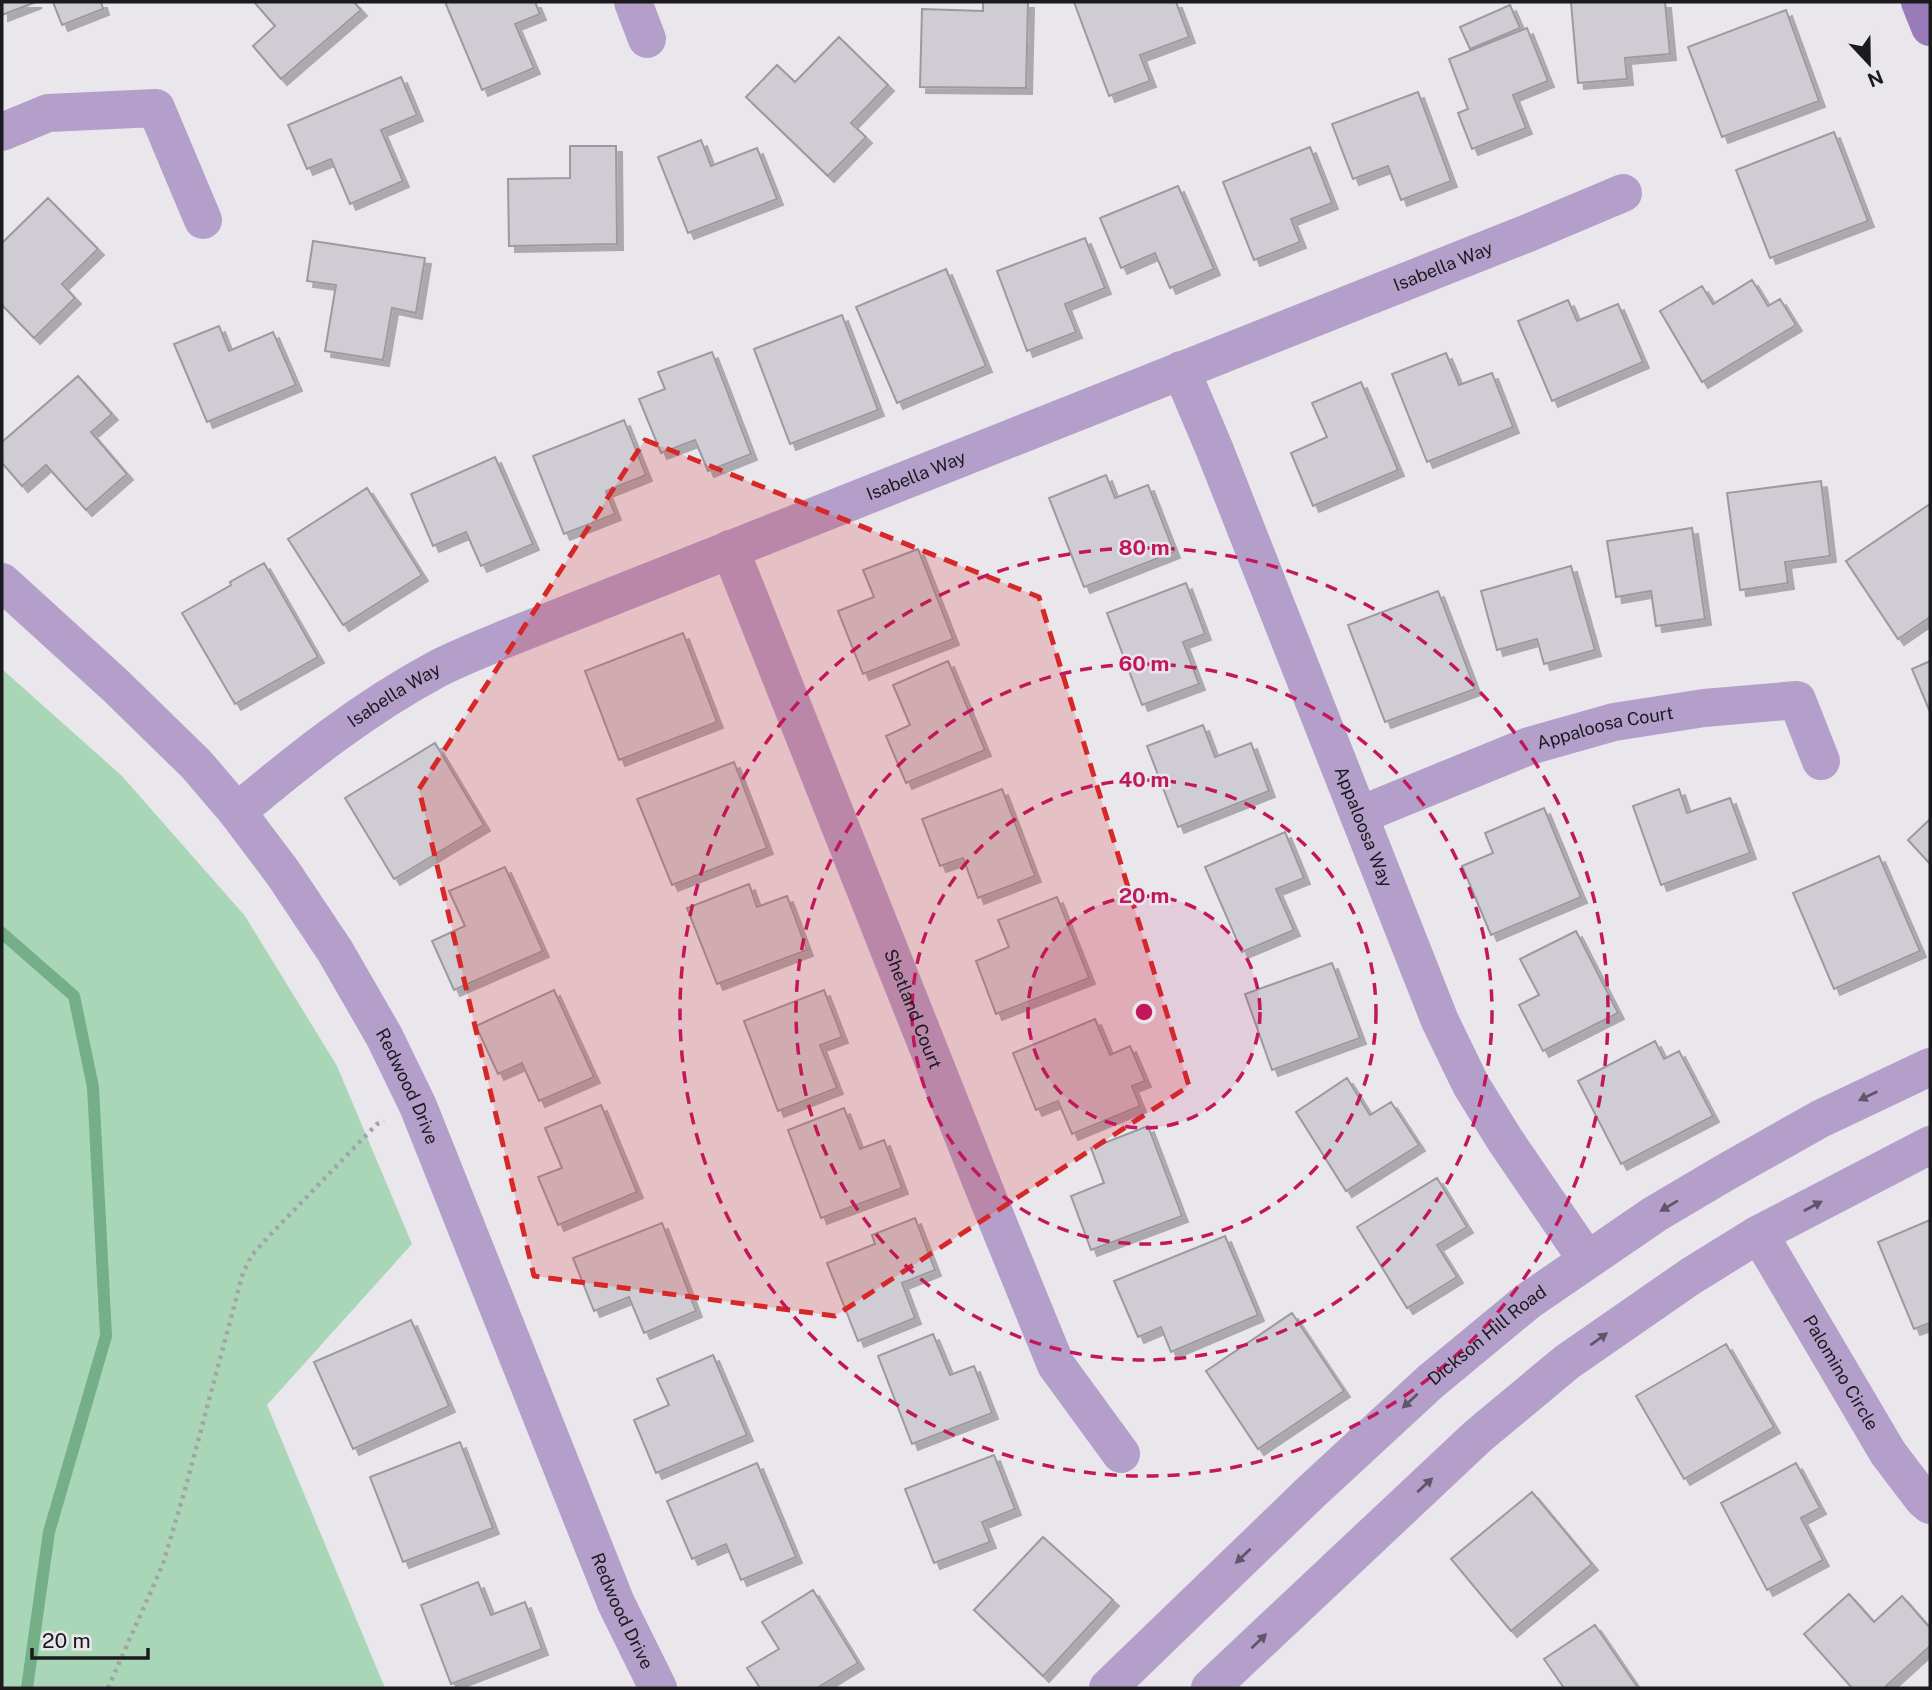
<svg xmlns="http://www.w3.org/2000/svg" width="1932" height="1690" font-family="'Public Sans',sans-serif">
<defs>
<filter id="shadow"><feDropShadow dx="6" dy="6" stdDeviation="0" flood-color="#0004"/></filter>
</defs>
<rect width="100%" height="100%" fill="#e9e6ec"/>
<!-- green -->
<path fill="#aad6b8" d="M 2,669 L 122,776 L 245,916 L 337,1066 L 412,1244 L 267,1405 L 385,1688 L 2,1688 Z"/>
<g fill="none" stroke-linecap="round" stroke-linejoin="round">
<!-- stream -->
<path stroke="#74af88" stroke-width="12" d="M 2,933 L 74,996 L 93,1087 L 106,1336 L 49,1532 L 27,1688"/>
</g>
<!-- building -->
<path fill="#cfccd3" stroke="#9c999f" stroke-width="2" filter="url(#shadow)" d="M 2,2 L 36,2 L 2,15 Z
M 53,2 L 101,2 L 103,9 L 62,25 Z
M 254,2 L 354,2 L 361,10 L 281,79 L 253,46 L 275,26 Z
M 445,2 L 535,2 L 540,14 L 515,24 L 534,68 L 482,90 Z
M 983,2 L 1028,2 L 1026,88 L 920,87 L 922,9 L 983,11 Z
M 1074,2 L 1176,2 L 1189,37 L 1140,55 L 1150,81 L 1109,96 Z
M 1571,2 L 1665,2 L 1670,54 L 1625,58 L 1627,79 L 1578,83 Z
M 1510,5 L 1520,28 L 1470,49 L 1460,27 Z
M 1786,10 L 1819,101 L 1722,137 L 1688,47 Z
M 1527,28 L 1548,81 L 1513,95 L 1526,128 L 1472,149 L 1458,113 L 1468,109 L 1449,59 Z
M 839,37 L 888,85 L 851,123 L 866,137 L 828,176 L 746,97 L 777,65 L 795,82 Z
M 401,77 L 417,115 L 381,130 L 403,181 L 350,204 L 331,159 L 307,169 L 288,125 Z
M 1418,92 L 1451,181 L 1401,200 L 1388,166 L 1353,179 L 1332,124 Z
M 1834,132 L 1868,221 L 1770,258 L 1736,170 Z
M 701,140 L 711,166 L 757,148 L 777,199 L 688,233 L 658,157 Z
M 570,146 L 616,146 L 617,244 L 509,246 L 508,179 L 570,178 Z
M 1310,147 L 1332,203 L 1291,219 L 1300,242 L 1254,260 L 1223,182 Z
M 1178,186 L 1214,269 L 1170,288 L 1155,253 L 1121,268 L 1100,218 Z
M 48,198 L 98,249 L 62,284 L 75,298 L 34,338 L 2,305 L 2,243 Z
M 1085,238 L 1105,288 L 1065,304 L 1076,332 L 1027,351 L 997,271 Z
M 313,241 L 425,258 L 416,313 L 392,308 L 383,360 L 325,351 L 336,285 L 307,281 Z
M 946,269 L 986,366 L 897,403 L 856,307 Z
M 1752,280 L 1768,306 L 1780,299 L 1796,325 L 1702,382 L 1660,311 L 1702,286 L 1713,304 Z
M 1568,300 L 1577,321 L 1618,304 L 1643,362 L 1552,401 L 1518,321 Z
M 842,315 L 878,410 L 790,444 L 754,349 Z
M 219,326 L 229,351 L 273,332 L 296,385 L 207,422 L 174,344 Z
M 712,352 L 751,454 L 708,471 L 695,440 L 661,453 L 639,399 L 665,389 L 658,372 Z
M 1446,353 L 1459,385 L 1492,373 L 1513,427 L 1427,462 L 1392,374 Z
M 78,376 L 112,414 L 91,432 L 127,474 L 86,510 L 46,465 L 22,486 L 2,463 L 2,442 Z
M 1361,382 L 1398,470 L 1313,506 L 1291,453 L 1327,437 L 1312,403 Z
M 624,420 L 646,475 L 606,491 L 615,514 L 564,534 L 533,456 Z
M 495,457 L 533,544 L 481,566 L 466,532 L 433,546 L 411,494 Z
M 1106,475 L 1115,498 L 1148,485 L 1174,552 L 1084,587 L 1049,498 Z
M 1821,481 L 1830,556 L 1785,562 L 1788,583 L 1740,590 L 1727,493 Z
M 367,488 L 422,575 L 343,625 L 288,539 Z
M 1930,504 L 1930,617 L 1898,639 L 1846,561 Z
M 1692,528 L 1705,619 L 1656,626 L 1651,591 L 1616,597 L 1607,541 Z
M 918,549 L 953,639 L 863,674 L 838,611 L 874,597 L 863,570 Z
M 264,563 L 318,657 L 235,704 L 182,613 L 231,585 L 230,582 Z
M 1571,566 L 1595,650 L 1544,664 L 1537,639 L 1497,650 L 1481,591 Z
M 1186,583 L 1205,634 L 1183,642 L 1199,684 L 1142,705 L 1107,613 Z
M 1438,591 L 1475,689 L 1385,722 L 1348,625 Z
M 683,633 L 717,722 L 619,760 L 585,671 Z
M 948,661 L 985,750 L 906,783 L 886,736 L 910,725 L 893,685 Z
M 1930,661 L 1930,712 L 1912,669 Z
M 1203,725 L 1215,757 L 1251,743 L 1269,791 L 1178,827 L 1147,746 Z
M 435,743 L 484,825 L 394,879 L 345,798 Z
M 734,762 L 767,848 L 672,885 L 637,799 Z
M 1002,789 L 1035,876 L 978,898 L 963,858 L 940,866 L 922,819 Z
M 1679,789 L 1687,813 L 1730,798 L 1750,853 L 1661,885 L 1633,806 Z
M 1544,808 L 1581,897 L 1491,935 L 1462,866 L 1493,853 L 1485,833 Z
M 1930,819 L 1930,864 L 1908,840 Z
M 1285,832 L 1304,878 L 1276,889 L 1294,930 L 1242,952 L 1205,867 Z
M 1879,856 L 1920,951 L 1834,989 L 1793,893 Z
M 505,867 L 543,951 L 454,990 L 432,941 L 465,926 L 449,891 Z
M 749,884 L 757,907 L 787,896 L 807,950 L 717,984 L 687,908 Z
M 1057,897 L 1089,978 L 996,1014 L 976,961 L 1009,947 L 998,920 Z
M 1576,931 L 1618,1013 L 1543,1051 L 1519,1005 L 1539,995 L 1520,959 Z
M 1332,963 L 1360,1038 L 1272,1070 L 1245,994 Z
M 554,990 L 594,1077 L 539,1101 L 522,1063 L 498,1074 L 476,1026 Z
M 824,990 L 842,1037 L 820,1045 L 837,1088 L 778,1111 L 744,1021 Z
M 1095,1019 L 1110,1055 L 1130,1046 L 1145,1081 L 1132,1086 L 1140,1106 L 1072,1134 L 1058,1101 L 1036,1110 L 1013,1053 Z
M 1655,1041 L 1664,1059 L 1679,1051 L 1713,1116 L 1621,1164 L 1578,1081 Z
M 1347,1078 L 1370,1115 L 1391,1102 L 1419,1145 L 1346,1191 L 1296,1112 Z
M 601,1105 L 637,1192 L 558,1225 L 538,1177 L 562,1168 L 545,1128 Z
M 844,1108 L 860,1149 L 884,1140 L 902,1188 L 821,1218 L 788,1130 Z
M 1148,1126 L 1182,1216 L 1091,1250 L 1071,1196 L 1104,1183 L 1091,1148 Z
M 1437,1178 L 1467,1227 L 1437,1245 L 1457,1277 L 1407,1308 L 1357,1227 Z
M 915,1218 L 935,1270 L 902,1283 L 915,1318 L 858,1341 L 827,1263 L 875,1244 L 872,1235 Z
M 1930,1220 L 1930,1323 L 1914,1329 L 1878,1242 Z
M 662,1223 L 696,1311 L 644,1333 L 629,1297 L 594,1311 L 573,1258 Z
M 1225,1236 L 1258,1315 L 1171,1352 L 1161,1327 L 1138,1337 L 1114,1281 Z
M 1292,1313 L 1344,1391 L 1258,1449 L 1206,1371 Z
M 411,1320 L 449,1406 L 353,1449 L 314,1362 Z
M 933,1334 L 950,1375 L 974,1366 L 992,1413 L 912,1444 L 878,1356 Z
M 1726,1344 L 1774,1427 L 1684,1479 L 1636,1396 Z
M 713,1355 L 747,1435 L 656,1473 L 634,1420 L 669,1405 L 657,1379 Z
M 460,1442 L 493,1528 L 403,1562 L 370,1477 Z
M 994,1455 L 1015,1509 L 982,1522 L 990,1542 L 934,1563 L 905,1489 Z
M 757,1463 L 796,1557 L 741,1580 L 726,1544 L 692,1559 L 667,1501 Z
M 1796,1463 L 1820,1508 L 1801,1518 L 1823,1560 L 1767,1590 L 1721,1503 Z
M 1532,1492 L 1592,1564 L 1511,1631 L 1451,1559 Z
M 1043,1537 L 1113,1600 L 1043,1676 L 974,1610 Z
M 478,1582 L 491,1615 L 525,1602 L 542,1649 L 451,1684 L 421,1605 Z
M 813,1590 L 858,1663 L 817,1688 L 760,1688 L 747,1668 L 779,1649 L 762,1622 Z
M 1849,1594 L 1874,1622 L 1902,1596 L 1930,1628 L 1930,1646 L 1884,1688 L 1852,1688 L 1804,1634 Z
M 1595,1625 L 1638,1688 L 1564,1688 L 1544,1659 Z"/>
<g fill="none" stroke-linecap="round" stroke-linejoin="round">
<!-- path -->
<path stroke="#a5a3a8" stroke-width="4.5" stroke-dasharray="3.5 5" stroke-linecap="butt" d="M 108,1688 L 163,1564 L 186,1486 L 243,1273 L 252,1255 L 271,1234 L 377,1124 L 384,1121"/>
<!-- minor -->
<g stroke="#b39fca" stroke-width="38">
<path d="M 633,2 L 647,39"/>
<path d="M 2,132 L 48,113 L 156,108 L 203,220"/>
<path id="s1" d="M 1181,370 L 1214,448 L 1440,1021 L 1471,1085 L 1505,1140 L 1587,1260"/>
<path id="s2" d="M 730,549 L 985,1191 L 1056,1365 L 1121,1454"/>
<path id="s3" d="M 2,582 L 116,686 L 196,764 L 237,812 L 283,873 L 335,951 L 384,1036 L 418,1106 L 616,1603 L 658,1688"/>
<path id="s4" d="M 237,812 C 300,759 364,708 437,669 C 458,658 482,649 505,639 L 1528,233 L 1623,193"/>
<path id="s5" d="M 1360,815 L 1529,746 L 1614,722 L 1704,708 L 1797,700 L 1821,761"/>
<path id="s6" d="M 1759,1234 L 1888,1453 L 1923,1499 L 1930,1505"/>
</g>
<!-- tertiary -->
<g stroke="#b39fca" stroke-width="38">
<path id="s7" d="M 1108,1688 L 1310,1493 L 1430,1382 L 1528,1301 L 1655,1214 L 1726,1172 L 1820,1119 L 1930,1067"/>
<path d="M 1210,1688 L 1478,1436 L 1567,1362 L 1691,1276 L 1759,1234 L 1930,1145"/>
</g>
<!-- secondary -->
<path stroke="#9a7bb9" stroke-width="38" d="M 1920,2 L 1930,27"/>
</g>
<!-- one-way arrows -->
<defs><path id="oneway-solid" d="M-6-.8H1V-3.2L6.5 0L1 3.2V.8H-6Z" transform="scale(1.75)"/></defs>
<g fill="#5f566b">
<use href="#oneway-solid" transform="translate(1868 1096) rotate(154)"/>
<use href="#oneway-solid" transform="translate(1669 1206) rotate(149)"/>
<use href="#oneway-solid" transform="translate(1813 1206) rotate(-28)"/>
<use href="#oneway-solid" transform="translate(1599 1339) rotate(-36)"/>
<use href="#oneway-solid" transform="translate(1410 1401) rotate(137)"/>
<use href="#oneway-solid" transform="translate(1425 1485) rotate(-43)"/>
<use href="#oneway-solid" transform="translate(1243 1556) rotate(136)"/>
<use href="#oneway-solid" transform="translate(1259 1641) rotate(-44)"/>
</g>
<!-- marked area -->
<path fill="#d62828" fill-opacity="0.2" stroke="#d62828" stroke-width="5" stroke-dasharray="14 9" stroke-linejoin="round" d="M 645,440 L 1039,597 L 1189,1086 L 835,1316 L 534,1276 L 419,789 Z"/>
<!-- distance rings -->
<circle cx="1144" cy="1012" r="116" fill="#c2185b" fill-opacity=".12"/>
<g fill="none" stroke="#c2185b" stroke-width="3.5" stroke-dasharray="12 9">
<circle cx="1144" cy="1012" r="116"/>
<circle cx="1144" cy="1012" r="232"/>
<circle cx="1144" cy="1012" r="348"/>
<circle cx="1144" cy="1012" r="464"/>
</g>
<g text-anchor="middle" stroke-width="5" stroke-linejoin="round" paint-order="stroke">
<!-- street labels -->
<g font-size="18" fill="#1b1a1d" stroke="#e9e6ec">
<text dy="6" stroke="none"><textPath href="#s4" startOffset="1330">Isabella Way</textPath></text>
<text dy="6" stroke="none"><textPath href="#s4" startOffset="763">Isabella Way</textPath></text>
<text dy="6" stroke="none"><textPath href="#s4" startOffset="196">Isabella Way</textPath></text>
<text dy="6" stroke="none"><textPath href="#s5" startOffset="261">Appaloosa Court</textPath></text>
<text dy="6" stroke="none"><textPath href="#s1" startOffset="492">Appaloosa Way</textPath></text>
<text dy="6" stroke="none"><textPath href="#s2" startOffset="495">Shetland Court</textPath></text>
<text dy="6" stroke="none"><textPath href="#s3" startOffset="653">Redwood Drive</textPath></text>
<text dy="6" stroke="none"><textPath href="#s7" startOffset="518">Dickson Hill Road</textPath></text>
<text dy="6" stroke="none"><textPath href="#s6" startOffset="161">Palomino Circle</textPath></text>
<text dy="6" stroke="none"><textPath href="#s3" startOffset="1220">Redwood Drive</textPath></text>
</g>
</g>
<circle cx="1144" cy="1012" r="10" fill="#c2185b" stroke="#e9e6ec" stroke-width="3.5"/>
<g font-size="21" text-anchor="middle" font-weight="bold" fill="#c2185b" stroke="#e9e6ec" stroke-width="5" stroke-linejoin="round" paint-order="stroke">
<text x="1144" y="555">80 m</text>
<text x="1144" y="671">60 m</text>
<text x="1144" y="787">40 m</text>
<text x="1144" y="903">20 m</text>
</g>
<!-- border -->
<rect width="1932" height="1690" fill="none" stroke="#1b1a1d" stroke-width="7"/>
<!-- north arrow -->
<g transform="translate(1869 63) rotate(158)" stroke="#e9e6ec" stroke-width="5" paint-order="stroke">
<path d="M0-5L12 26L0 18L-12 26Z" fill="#1b1a1d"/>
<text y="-10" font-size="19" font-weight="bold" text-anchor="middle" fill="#1b1a1d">N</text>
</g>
<!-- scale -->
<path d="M32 1648v10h116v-10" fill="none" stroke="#1b1a1d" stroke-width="3.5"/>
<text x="42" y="1648" font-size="21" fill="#1b1a1d" stroke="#e9e6ec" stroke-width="5" paint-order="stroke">20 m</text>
</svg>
